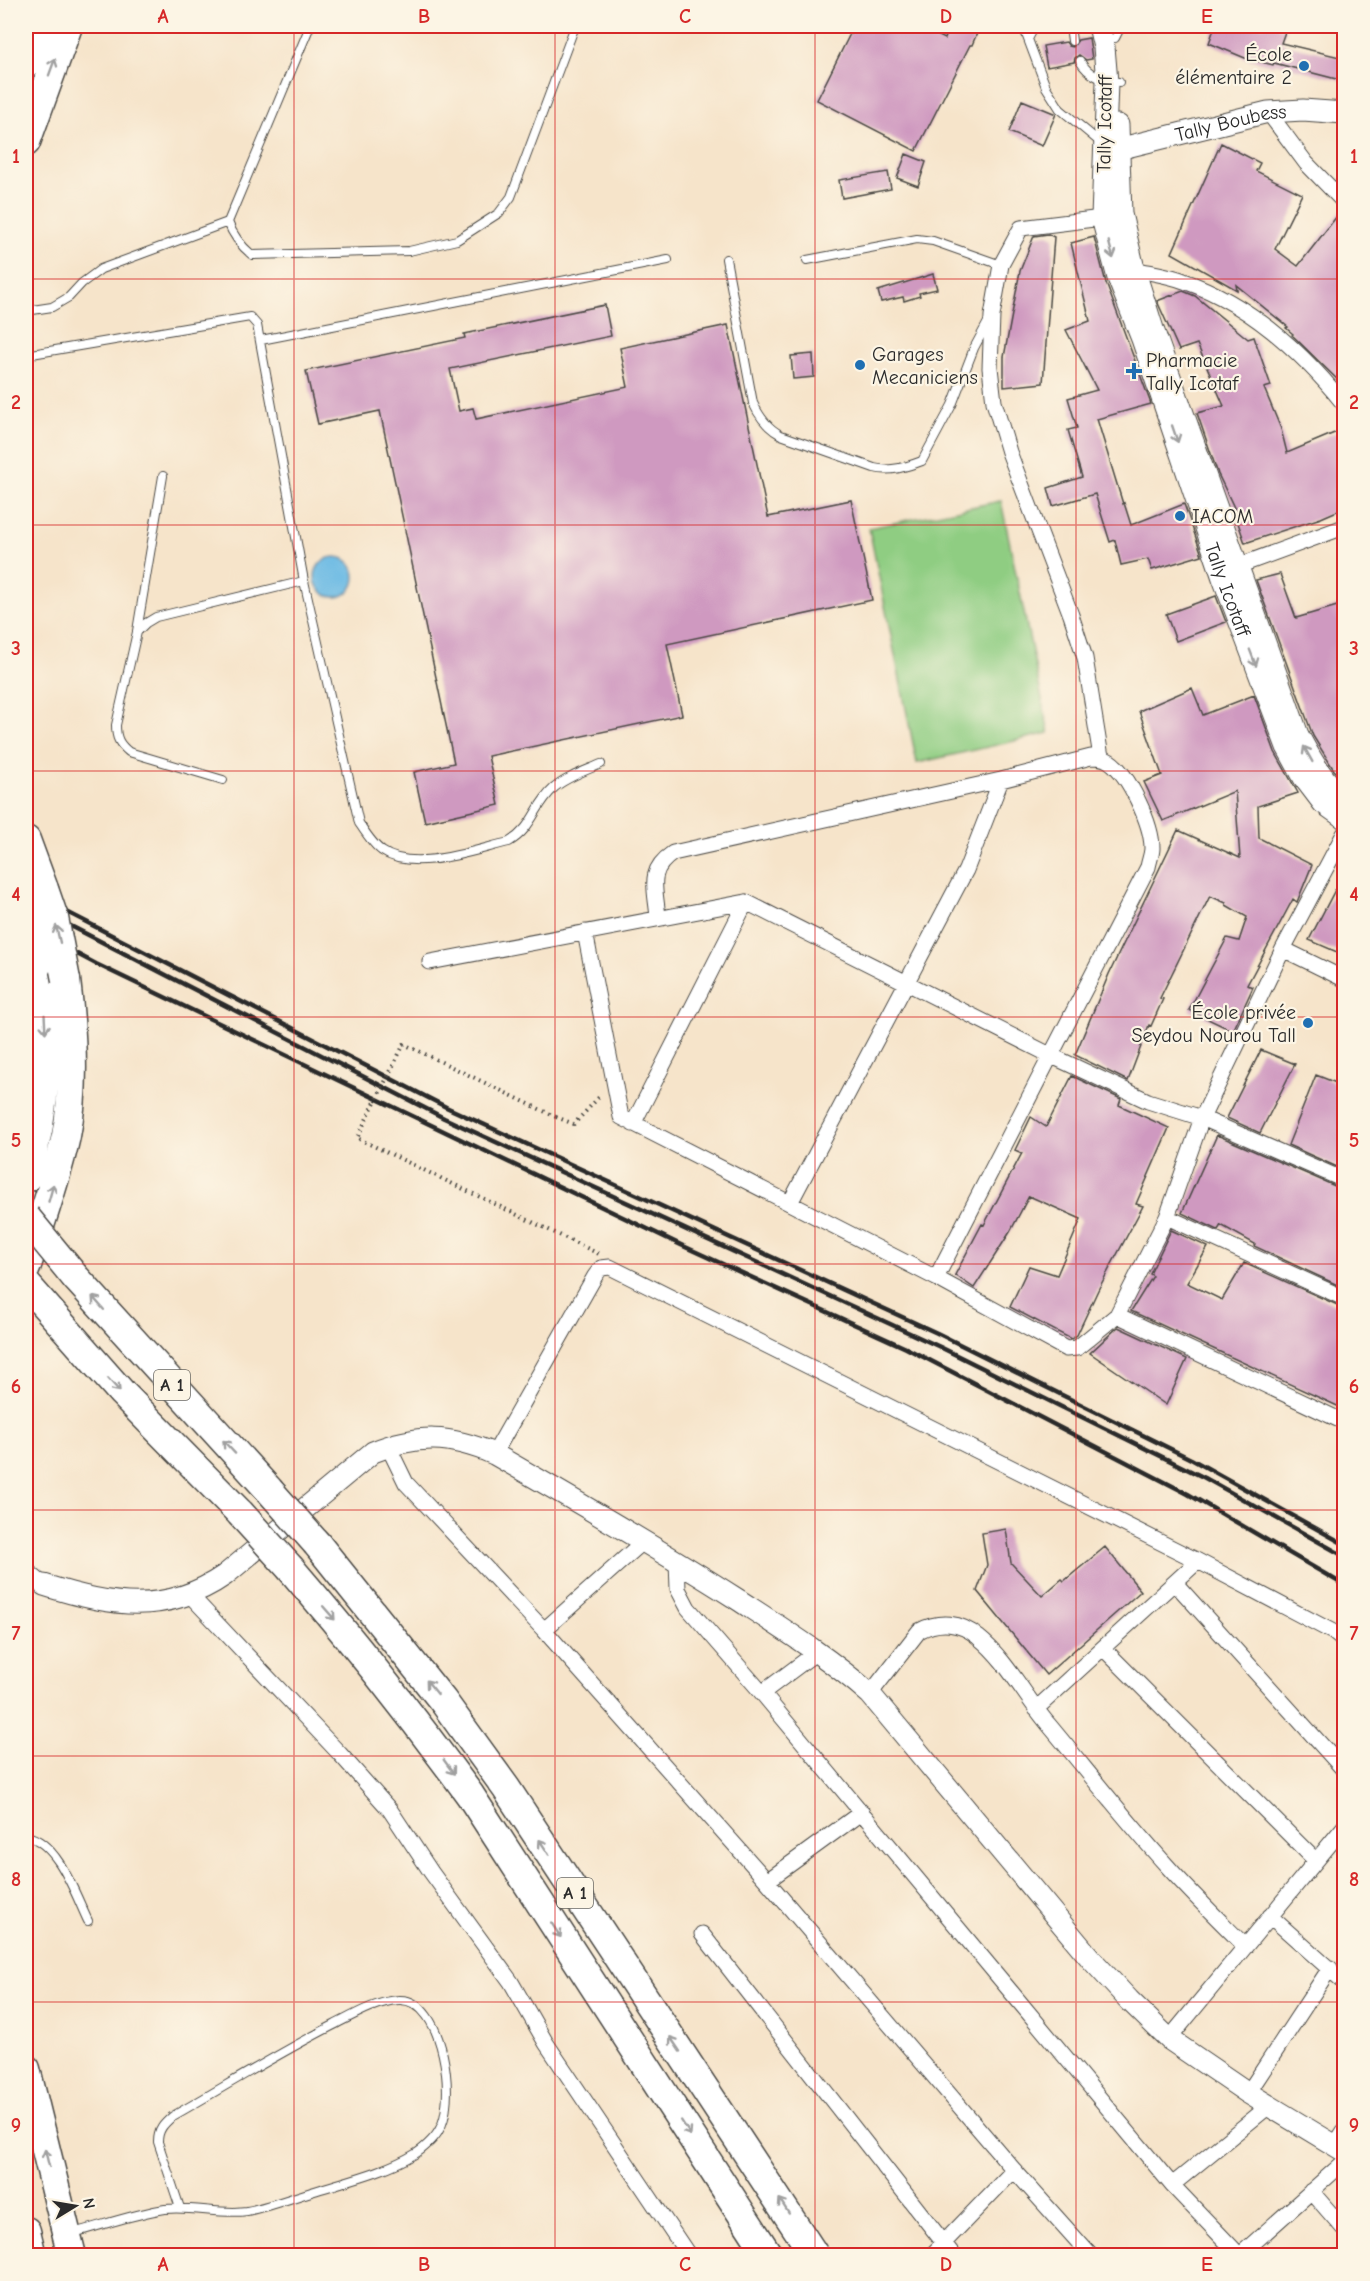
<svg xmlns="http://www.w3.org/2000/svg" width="1370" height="2281" font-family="'Comic Neue',sans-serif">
<rect width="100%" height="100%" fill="#fcf5e5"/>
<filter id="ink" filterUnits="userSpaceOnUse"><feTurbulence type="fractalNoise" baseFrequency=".0167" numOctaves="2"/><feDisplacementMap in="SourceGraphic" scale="12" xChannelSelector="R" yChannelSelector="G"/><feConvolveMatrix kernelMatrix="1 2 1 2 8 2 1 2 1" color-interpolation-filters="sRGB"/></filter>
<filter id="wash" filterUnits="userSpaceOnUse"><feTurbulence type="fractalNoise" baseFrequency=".008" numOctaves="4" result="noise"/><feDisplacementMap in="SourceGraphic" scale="24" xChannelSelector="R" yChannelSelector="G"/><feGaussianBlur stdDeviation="1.35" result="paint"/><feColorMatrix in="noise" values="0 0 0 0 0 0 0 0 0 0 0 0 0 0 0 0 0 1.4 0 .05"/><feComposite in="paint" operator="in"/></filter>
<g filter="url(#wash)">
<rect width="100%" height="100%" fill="#f6e4ca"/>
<!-- green -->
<path fill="#8fcd82" stroke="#5d7c56" stroke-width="1.5" d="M 1001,501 L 1049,733 L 917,763 L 869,528 Z"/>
<!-- water -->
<path fill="#69b9e4" stroke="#4a7288" stroke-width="1.5" d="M315 577a20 20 0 1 1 40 0a20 20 0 1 1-40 0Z"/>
<g id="blocks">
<!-- building -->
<path fill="#cf99c0" d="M 854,26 L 919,26 L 945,39 L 950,26 L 980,26 L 972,45 L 970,45 L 916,151 L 817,100 Z
M 1215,26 L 1276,26 L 1286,29 L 1281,43 L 1344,58 L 1344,81 L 1274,63 L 1273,65 L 1245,58 L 1209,43 Z
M 1089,38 L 1092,59 L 1086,60 L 1079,55 L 1075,58 L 1074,62 L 1047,67 L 1043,46 L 1066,42 L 1069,46 L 1073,47 L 1078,40 Z
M 1022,100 L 1056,114 L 1042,146 L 1009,132 Z
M 1221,143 L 1260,163 L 1256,171 L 1302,194 L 1275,249 L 1298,266 L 1341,211 L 1344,212 L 1344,386 L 1292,335 L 1293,334 L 1286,328 L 1288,327 L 1236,285 L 1237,290 L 1172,253 Z
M 906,154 L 926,162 L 918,186 L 897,178 Z
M 888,172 L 891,189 L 842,198 L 839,180 Z
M 1048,234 L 1054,237 L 1043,383 L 1004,387 L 1004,357 L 1020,271 L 1034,236 Z
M 1094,237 L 1106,283 L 1151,404 L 1097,419 L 1123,504 L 1124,503 L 1131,525 L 1184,504 L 1202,555 L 1152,570 L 1148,559 L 1121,565 L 1115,540 L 1110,542 L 1095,494 L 1053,506 L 1048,488 L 1082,477 L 1068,430 L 1077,428 L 1068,398 L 1097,390 L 1066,330 L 1090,321 L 1071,243 Z
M 933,274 L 937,289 L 919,293 L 920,296 L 904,301 L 903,297 L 881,302 L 878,291 Z
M 1183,291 L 1195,296 L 1248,339 L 1254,337 L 1271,386 L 1264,388 L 1281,429 L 1287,453 L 1344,429 L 1344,508 L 1321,518 L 1245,543 L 1236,517 L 1238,516 L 1218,474 L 1197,413 L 1224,406 L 1197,344 L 1179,350 L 1157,301 Z
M 605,305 L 611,336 L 450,369 L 459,411 L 473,408 L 476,419 L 628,387 L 620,348 L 728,325 L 768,517 L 851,500 L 872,600 L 667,644 L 682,715 L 488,756 L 499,805 L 425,822 L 414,772 L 454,763 L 380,411 L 318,424 L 306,371 L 465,338 L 464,334 Z
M 813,354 L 814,377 L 793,379 L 791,356 Z
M 1280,574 L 1296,618 L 1344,604 L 1344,779 L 1334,770 L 1313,736 L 1256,580 Z
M 1216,596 L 1226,622 L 1176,641 L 1166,614 Z
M 1192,688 L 1203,715 L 1254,695 L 1275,752 L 1298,793 L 1258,806 L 1259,838 L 1312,865 L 1297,902 L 1293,899 L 1247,985 L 1253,987 L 1233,1031 L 1189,1010 L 1227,938 L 1239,941 L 1247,917 L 1226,905 L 1226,903 L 1210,896 L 1160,998 L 1163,999 L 1151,1026 L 1149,1025 L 1128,1081 L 1075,1055 L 1109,974 L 1178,830 L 1240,858 L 1235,791 L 1163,821 L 1144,782 L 1162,775 L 1139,711 Z
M 1335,890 L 1344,897 L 1344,939 L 1337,952 L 1309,940 Z
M 1261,1050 L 1295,1064 L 1260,1133 L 1227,1118 Z
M 1316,1075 L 1344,1086 L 1344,1170 L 1288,1145 Z
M 1072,1076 L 1121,1099 L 1119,1105 L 1169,1128 L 1136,1204 L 1143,1206 L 1098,1290 L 1077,1335 L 1071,1339 L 1010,1307 L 1029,1266 L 1057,1275 L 1081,1219 L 1029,1196 L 1010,1232 L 974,1288 L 955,1275 L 982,1224 L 984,1225 L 1022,1153 L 1015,1150 L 1031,1117 L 1046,1127 Z
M 1217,1135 L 1344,1190 L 1344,1288 L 1254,1246 L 1255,1244 L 1221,1225 L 1218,1230 L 1182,1213 Z
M 1171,1230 L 1208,1247 L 1187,1283 L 1222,1300 L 1244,1263 L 1344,1308 L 1344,1409 L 1131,1311 L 1153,1276 L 1150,1274 Z
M 1118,1327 L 1187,1359 L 1166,1405 L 1090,1353 Z
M 1006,1529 L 1011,1563 L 1042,1596 L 1062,1579 L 1064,1581 L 1105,1547 L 1141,1591 L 1046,1675 L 977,1591 L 987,1565 L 982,1533 Z"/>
</g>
</g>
<g filter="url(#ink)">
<use href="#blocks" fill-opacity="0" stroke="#494743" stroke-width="1.5"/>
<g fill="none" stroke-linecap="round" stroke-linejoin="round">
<defs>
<path id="lane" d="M 310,26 L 228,222 C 233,236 240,245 252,255 L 409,251 L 457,240 L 499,213 L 511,197 L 575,26
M 1023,26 L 1046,87 L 1060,109 L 1101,143
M 1070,26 L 1072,41
M 1115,38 L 1121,26
M 1028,39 L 1035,26
M 1080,61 C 1088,75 1104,82 1119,82
M 726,259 L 753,403 C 759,416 767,428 781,435 L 874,468 C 891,472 906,467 922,461 L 952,405 L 974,348 L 988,322
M 807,260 L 917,239 L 933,241 L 1001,265
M 26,311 L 52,307 L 69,297 L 82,283 L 101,269 L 228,222
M 261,340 L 668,260
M 26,355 L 250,317 L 257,325 L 304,581 L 359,823 C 365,832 373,845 382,851 C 413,873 474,850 509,842 C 534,827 534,806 554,788 C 567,777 585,771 601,764
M 137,631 L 163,476
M 223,780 L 129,752 C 119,744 116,738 116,725 L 137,632 L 146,623 L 156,617 L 304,581
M 26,1836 C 58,1842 75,1894 88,1921
M 73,2233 C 103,2225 134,2214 165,2209 C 193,2206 222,2215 247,2211 C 272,2206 297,2196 321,2189 C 350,2180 389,2170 415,2154 C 422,2150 434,2139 438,2132 C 458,2104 444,1998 399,2000 C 376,2001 352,2016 332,2026 C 277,2054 226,2086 173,2116 C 164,2124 158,2129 158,2142 L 180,2208"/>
<path id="street" d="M 1268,112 L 1306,163 L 1344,202
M 1134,269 C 1151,273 1168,275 1184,281 C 1248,303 1302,352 1344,404
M 1238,566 L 1344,527
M 1101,757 L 1085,658 L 1071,615 L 1009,452 L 994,402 L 990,368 L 992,316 L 1001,265 L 1021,228 L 1102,218
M 658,918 C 656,889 646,871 673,853 L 1001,780 L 1091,757 C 1098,757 1103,757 1109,761 C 1129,774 1152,825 1152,848 C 1152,854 1149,861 1148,867 L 936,1278
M 585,932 L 621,1117 L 936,1278 L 1066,1349 L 1077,1348 L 1117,1315 L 1167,1217 L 1202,1118 L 1283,949 L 1344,834
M 1283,949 L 1344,979
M 430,962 L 746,902 L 1052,1056 L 1148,1101 L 1202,1118 L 1344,1180
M 633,1124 L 746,902
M 790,1203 L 966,870 L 1001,780
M 1167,1217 L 1344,1298
M 1117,1315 L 1344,1422
M 388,1446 L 406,1483 L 544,1630 L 767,1881 L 1014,2170 L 1091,2256
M 494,1454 L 595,1276 L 601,1268 L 610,1267 L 1198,1561 L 1333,1632 L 1344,1641
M 677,1561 L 678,1589 L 688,1608 L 762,1693 L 1172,2185 L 1240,2256
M 26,1570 L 44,1585
M 1175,1583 L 1344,1770
M 190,1595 L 340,1754 L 390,1810 L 431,1872 L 511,1982 L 546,2043 L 689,2256
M 544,1630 L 644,1541
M 1104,1649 L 1316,1861
M 762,1693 L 818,1651
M 870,1694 L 919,1631 C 939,1620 961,1622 978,1637 C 1007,1660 1025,1697 1049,1725 C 1089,1773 1127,1822 1169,1868 C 1193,1895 1219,1920 1245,1946
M 1036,1709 L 1198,1561
M 767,1881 L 862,1812
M 1270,1916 L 1344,1982
M 702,1934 L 954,2256
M 1169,2039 L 1344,1827
M 1248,2093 L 1330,1968
M 1335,2145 L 1344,2131
M 1172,2185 L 1269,2106
M 1311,2191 L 1344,2229
M 931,2256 L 1014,2170
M 1239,2256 L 1344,2162"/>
<g id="secondary">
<path id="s1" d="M 1099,26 L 1104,47 L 1107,82 L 1102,218 L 1118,278 L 1142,339 L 1223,578 L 1287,747 L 1304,778 L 1323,803 L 1344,818"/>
<path d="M 1118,125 L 1121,214 L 1134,269 L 1153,329 L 1298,735 C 1311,759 1323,782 1344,798"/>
<path id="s2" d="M 1118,149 L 1268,112 L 1303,110 L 1344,113"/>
<path d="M 44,1585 C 109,1606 166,1616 225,1575 L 373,1452 C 418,1434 450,1435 494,1454 C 576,1501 657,1548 737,1599 C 783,1629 828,1657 870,1694 L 1091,1959 L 1129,2000 L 1169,2039 L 1248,2093 L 1344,2151"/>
</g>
<path id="highway" d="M 26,64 L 39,26
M 26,142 L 68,26
M 26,840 L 44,889
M 26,1178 C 49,1105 49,1041 37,966
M 26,1268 C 40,1225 56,1181 66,1136 C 76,1087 72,1029 66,980
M 76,1278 L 269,1490
M 26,1284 L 122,1393 L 240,1513
M 317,1544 L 443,1701 L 506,1788 L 815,2256
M 291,1569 C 354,1642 413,1717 470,1795 L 769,2256
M 26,2069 L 72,2256
M 26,2231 L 32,2256"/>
</defs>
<!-- lane casing -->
<use href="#lane" stroke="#494743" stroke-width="10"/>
<!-- street casing -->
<use href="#street" stroke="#494743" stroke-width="17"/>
<!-- secondary casing -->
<use href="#secondary" stroke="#494743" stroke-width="23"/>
<!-- highway casing -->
<use href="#highway" stroke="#494743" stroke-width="31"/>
<!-- path -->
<path stroke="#494743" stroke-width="4" stroke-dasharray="1.5 4.5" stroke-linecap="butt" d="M 556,1117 L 574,1124 L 600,1096"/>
<!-- lane -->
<use href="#lane" stroke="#fff" stroke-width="8"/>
<!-- street -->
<use href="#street" stroke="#fff" stroke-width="15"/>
<!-- secondary -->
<use href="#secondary" stroke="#fff" stroke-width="21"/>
<!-- highway -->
<use href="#highway" stroke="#fff" stroke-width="28"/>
<!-- rail -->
<path stroke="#2b2b2b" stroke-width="4.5" d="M 26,891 L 446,1107 L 937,1333 L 1066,1397 L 1191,1459 L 1344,1544
M 26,903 L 444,1118 L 940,1347 L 1205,1478 L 1344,1556
M 26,927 L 96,964 L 681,1245 L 906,1348 L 1188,1494 L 1344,1585"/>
<defs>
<path id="highway-bridge" d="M 44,889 L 54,918 L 66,980
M 26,914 L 37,966
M 26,1217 L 76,1278
M 269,1490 L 317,1544
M 240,1513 L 291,1569"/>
</defs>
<!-- highway-bridge casing -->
<use href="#highway-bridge" stroke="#494743" stroke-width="31" stroke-linecap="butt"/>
<!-- path-bridge -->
<path stroke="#494743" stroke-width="4" stroke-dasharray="1.5 4.5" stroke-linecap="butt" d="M 556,1117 L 404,1044 L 357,1138 L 599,1254"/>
<!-- highway-bridge -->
<use href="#highway-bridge" stroke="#fff" stroke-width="28"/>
</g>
<!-- one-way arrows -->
<defs><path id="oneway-shaft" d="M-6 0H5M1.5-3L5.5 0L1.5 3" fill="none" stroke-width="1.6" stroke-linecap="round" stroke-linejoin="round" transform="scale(1.5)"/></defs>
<g stroke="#a0a0a0">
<use href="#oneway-shaft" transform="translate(52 67) rotate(-70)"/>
<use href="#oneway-shaft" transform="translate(1111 250) rotate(75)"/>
<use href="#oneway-shaft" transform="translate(1175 434) rotate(71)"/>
<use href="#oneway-shaft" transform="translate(1253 658) rotate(69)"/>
<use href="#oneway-shaft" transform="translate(1308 754) rotate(-119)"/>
<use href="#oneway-shaft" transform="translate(58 934) rotate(-103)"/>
<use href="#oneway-shaft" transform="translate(45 1024) rotate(87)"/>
<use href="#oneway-shaft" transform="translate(51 1193) rotate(-74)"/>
<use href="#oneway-shaft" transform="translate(98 1303) rotate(-131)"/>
<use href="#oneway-shaft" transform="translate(114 1385) rotate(48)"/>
<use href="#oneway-shaft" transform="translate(229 1447) rotate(-133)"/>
<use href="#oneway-shaft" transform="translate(329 1613) rotate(49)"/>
<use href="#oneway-shaft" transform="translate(432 1687) rotate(-129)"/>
<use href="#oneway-shaft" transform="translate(449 1767) rotate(54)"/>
<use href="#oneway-shaft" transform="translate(544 1847) rotate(-123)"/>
<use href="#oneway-shaft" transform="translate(556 1930) rotate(57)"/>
<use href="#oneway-shaft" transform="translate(675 2044) rotate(-124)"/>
<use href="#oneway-shaft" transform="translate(686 2128) rotate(57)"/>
<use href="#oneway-shaft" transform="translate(47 2158) rotate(-104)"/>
<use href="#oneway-shaft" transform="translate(784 2206) rotate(-123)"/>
</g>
</g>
<!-- grid -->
<path fill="none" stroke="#d62828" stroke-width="1.5" stroke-opacity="0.55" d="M 294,26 L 294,2256M 555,26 L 555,2256M 815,26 L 815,2256M 1076,26 L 1076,2256M 26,279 L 1344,279M 26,525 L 1344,525M 26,771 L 1344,771M 26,1017 L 1344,1017M 26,1264 L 1344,1264M 26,1510 L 1344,1510M 26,1756 L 1344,1756M 26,2002 L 1344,2002"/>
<!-- markers -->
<g fill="#1f6fb2" stroke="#fcf5e5" stroke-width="2">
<circle cx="1304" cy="66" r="6"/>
<circle cx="860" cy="365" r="6"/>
<path d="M1131 362h6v6h6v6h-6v6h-6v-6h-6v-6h6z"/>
<circle cx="1180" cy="516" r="6"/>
<circle cx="1308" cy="1023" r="6"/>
</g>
<g text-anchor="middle" stroke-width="4.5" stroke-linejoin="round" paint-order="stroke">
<!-- shield labels -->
<g fill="#fcf5e5" stroke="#6a6863" stroke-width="1.5">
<rect x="154" y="1370" width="36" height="30" rx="4.5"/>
<rect x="557" y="1878" width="36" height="30" rx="4.5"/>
</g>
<g font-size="18" font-weight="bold" fill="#2b2b2b">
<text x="172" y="1391">A 1</text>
<text x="575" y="1899">A 1</text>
</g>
<!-- poi labels -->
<g font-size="20" fill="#2b2b2b" stroke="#fcf5e5" text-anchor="start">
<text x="1292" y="61" text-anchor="end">École<tspan x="1292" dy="23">élémentaire 2</tspan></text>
<text x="872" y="361">Garages<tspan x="872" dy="23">Mecaniciens</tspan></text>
<text x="1146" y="367">Pharmacie<tspan x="1146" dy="23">Tally Icotaf</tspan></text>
<text x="1192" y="523">IACOM</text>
<text x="1296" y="1019" text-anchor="end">École privée<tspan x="1296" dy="23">Seydou Nourou Tall</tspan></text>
</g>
<!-- street labels -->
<g font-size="20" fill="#2b2b2b" stroke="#fcf5e5">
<text transform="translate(1104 124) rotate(-89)" y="7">Tally Icotaff</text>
<text dy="7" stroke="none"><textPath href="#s2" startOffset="116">Tally Boubess</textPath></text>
<text dy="7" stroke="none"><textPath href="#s1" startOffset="585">Tally Icotaff</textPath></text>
</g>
</g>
<!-- margin -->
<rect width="1370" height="2281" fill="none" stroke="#fcf5e5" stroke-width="66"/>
<!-- north arrow -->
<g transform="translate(75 2206) rotate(79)" stroke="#fcf5e5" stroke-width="4.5" paint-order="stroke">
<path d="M0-4.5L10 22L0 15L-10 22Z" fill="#2b2b2b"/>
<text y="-9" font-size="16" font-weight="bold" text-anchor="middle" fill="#2b2b2b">N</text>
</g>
<rect x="33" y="33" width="1304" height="2215" fill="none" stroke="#d62828" stroke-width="2"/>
<g font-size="20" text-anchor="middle" font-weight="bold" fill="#d62828">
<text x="163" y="23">A</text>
<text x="424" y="23">B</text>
<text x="685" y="23">C</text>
<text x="946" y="23">D</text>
<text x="1207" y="23">E</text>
<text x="16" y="163">1</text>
<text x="1354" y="163">1</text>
<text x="16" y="409">2</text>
<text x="1354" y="409">2</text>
<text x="16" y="655">3</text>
<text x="1354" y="655">3</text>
<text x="16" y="901">4</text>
<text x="1354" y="901">4</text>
<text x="16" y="1147">5</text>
<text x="1354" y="1147">5</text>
<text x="16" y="1393">6</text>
<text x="1354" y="1393">6</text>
<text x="16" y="1640">7</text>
<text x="1354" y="1640">7</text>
<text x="16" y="1886">8</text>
<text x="1354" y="1886">8</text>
<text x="16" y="2132">9</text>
<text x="1354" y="2132">9</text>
<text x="163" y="2271">A</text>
<text x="424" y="2271">B</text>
<text x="685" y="2271">C</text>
<text x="946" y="2271">D</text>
<text x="1207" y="2271">E</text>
</g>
</svg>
